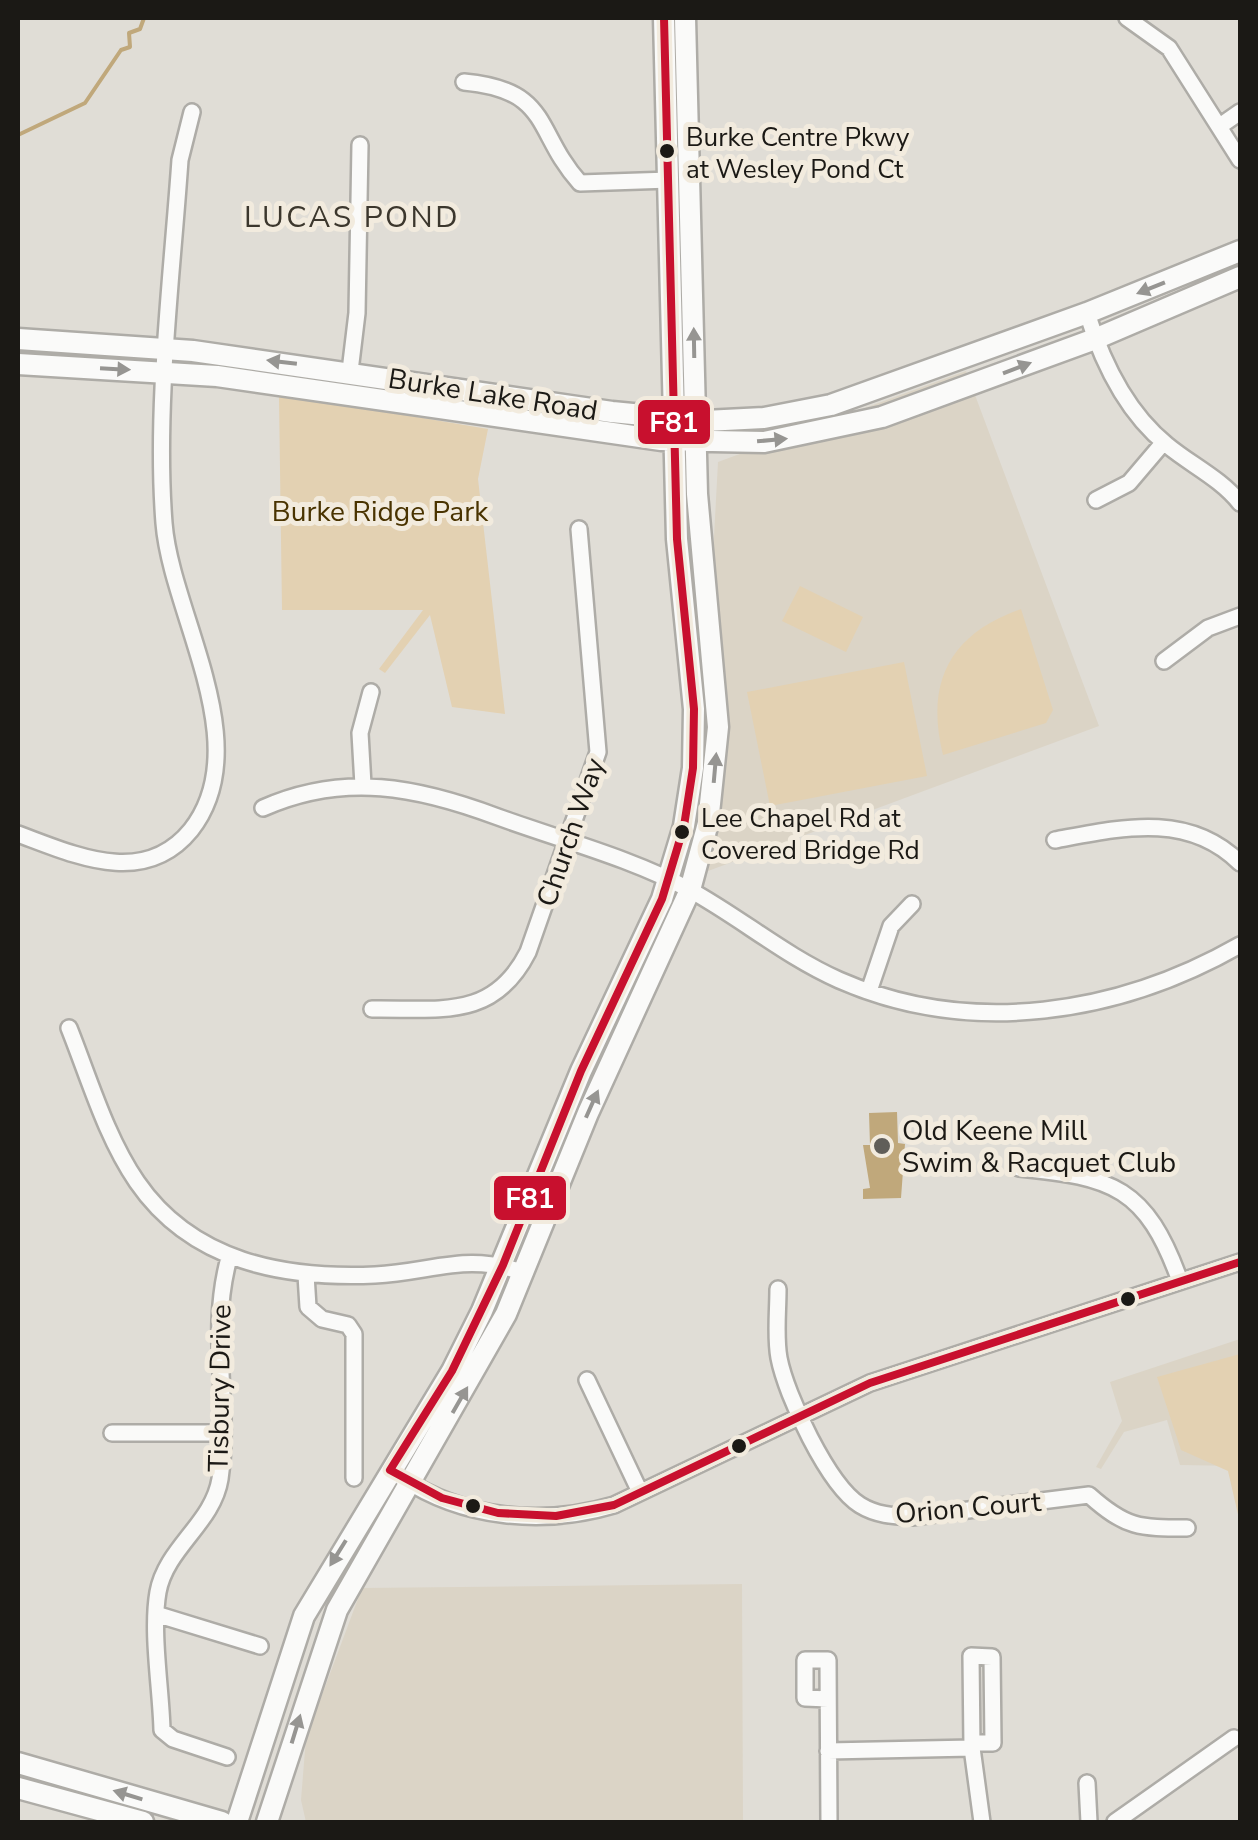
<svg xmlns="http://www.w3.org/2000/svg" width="1258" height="1840" font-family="'Nunito Sans',sans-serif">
<rect width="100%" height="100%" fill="#e0ddd6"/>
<!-- built -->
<path fill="#dbd4c6" d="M 966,371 L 1099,726 L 708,871 L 720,823 L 710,724 L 708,650 L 718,462 Z
M 1240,1339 L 1240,1583 L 1239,1466 L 1180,1465 L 1167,1420 L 1124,1432 L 1101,1469 L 1096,1467 L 1122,1421 L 1110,1382 Z
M 742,1584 L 743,1822 L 306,1822 L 301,1800 L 306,1738 L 362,1588 Z"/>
<!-- green -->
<path fill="#e3d1b2" d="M 286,395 L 488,429 L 478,479 L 505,714 L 452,707 L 430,615 L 385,673 L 379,669 L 423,610 L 282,610 L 279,397 Z
M 800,586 L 863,617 L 846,652 L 782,621 Z
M 1021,609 L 1053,710 L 1046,723 L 943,755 C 925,682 950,634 1021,609 Z
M 904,662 L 927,776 L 770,806 L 747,692 Z
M 1240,1354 L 1240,1523 L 1228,1471 L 1181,1450 L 1157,1377 Z"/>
<!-- water -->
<path fill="#c0a87b" d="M 897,1112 L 898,1143 L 905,1144 L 901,1198 L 863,1199 L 863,1189 L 870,1188 L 863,1145 L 870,1145 L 869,1113 Z"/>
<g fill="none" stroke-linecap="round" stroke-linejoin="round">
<!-- stream -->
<path stroke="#c0a87b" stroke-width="4" d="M 18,135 L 85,103 L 121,50 L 130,47 L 129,33 L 140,29 L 144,18"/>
<defs>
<path id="minor" d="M 1127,18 L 1169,48 L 1240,160
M 464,82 C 552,90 534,132 580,183 L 670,180
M 1220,126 L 1240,112
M 1087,313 C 1102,361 1127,413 1167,445 C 1191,465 1220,478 1240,503
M 350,371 L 357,313 L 360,145
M 1096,500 L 1129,483 L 1163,443
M 1164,661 L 1208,628 L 1240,616
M 363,785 L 360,733 L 371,692
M 263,808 C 344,772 418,787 498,817 C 561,840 631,858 690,890 C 741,918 785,956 839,980 C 971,1038 1119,1014 1240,945
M 18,834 C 75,855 144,888 191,830 C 258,745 171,614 164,523 C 155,408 172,276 180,160 L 192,112
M 1055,840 C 1120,828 1188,811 1240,863
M 869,991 L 891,926 L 912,904
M 372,1009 C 439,1008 493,1021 528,952 L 598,752 L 579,529
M 69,1028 C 89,1078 106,1137 137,1182 C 192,1262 284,1279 375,1275 C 433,1272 466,1252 525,1273
M 1019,1168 C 1113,1177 1146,1187 1180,1281
M 306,1275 L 308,1307 L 322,1319 L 348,1325 L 354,1334 L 354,1478
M 778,1289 C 778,1312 775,1336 779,1358 C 786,1395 828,1485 860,1505 C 876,1515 893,1516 912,1517 L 1089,1495 C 1126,1528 1139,1528 1187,1528
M 587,1380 L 640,1492
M 112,1433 L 223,1433
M 401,1477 C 463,1519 543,1526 614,1505 L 870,1383 L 1240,1262
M 159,1615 L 260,1646
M 828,1699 L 805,1698 L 805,1660 L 828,1660 L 829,1822
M 972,1743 L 993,1743 L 992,1657 L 971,1656 L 972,1748 L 982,1822
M 828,1751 L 972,1748
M 227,1757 L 173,1739 L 162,1730 C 161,1689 151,1632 158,1592 C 166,1548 213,1523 220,1479 C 231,1403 208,1334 229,1258
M 1087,1783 L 1089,1822
M 1115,1822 L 1234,1738"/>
<path id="major" d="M 18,339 L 193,351 L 612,412 L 705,421 L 764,418 L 831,405 L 1087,313 L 1240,251
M 18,364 L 217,376 L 661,440 L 764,442 L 882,417 L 1095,339 L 1240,277
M 18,1763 L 222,1822
M 18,1788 L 143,1822
M 237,1822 L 304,1616 L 452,1371 L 482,1311 L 581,1071 L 662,899 L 684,826 L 693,768 L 694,709 L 677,539 L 664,18
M 267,1822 L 337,1610 L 506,1314 L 588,1113 L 690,890 L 708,823 L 718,727 L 697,494 L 685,18"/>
</defs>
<!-- minor casing -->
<use href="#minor" stroke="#aeaca7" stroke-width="20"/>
<!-- major casing -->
<use href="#major" stroke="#aeaca7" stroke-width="25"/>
<!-- minor -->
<use href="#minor" stroke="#fafaf9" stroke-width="15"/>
<!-- major -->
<use href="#major" stroke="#fafaf9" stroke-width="20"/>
<defs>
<path id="bus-1" d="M 664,18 L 677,539 L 694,709 L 693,768 L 684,826 L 662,899 L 581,1071 L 503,1265 L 452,1371 L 390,1470 L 442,1498 L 498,1513 L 556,1516 L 614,1505 L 870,1383 L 1240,1262"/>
</defs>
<!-- bus-1 casing -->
<use href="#bus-1" stroke="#f2ebde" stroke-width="15"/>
<!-- bus-1 -->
<use href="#bus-1" stroke="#c8102e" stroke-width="8"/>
</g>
<!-- one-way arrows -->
<defs><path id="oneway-solid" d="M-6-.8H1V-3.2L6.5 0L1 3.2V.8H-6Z" transform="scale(2.5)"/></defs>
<g fill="#969592">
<use href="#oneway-solid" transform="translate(1151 288) rotate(158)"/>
<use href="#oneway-solid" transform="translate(694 343) rotate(-91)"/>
<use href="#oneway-solid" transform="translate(282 362) rotate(-173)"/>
<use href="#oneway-solid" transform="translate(1017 368) rotate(-21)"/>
<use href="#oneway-solid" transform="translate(115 369) rotate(3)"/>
<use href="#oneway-solid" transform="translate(772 440) rotate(-5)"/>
<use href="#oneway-solid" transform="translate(715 768) rotate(-85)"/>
<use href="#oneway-solid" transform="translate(592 1104) rotate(-66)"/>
<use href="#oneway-solid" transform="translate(460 1400) rotate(-60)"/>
<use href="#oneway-solid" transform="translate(338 1553) rotate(122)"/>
<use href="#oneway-solid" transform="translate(296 1729) rotate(-73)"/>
<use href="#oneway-solid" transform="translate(128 1795) rotate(-163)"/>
</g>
<!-- markers -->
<g fill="#1b1915" stroke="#f2ebde" stroke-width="4">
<circle cx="667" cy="151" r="9"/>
<circle cx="682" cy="832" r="9"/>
<circle cx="1128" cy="1299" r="9"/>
<circle cx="739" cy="1446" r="9"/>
<circle cx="473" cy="1506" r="9"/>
</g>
<circle fill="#605e59" stroke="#f2ebde" stroke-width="4" cx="882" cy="1146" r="10"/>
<g text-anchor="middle" stroke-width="10" stroke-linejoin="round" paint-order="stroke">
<!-- bus labels -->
<g font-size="26" fill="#1b1915" stroke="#f2ebde" text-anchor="start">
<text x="686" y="146">Burke Centre Pkwy<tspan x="686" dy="32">at Wesley Pond Ct</tspan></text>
<text x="701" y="827">Lee Chapel Rd at<tspan x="701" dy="32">Covered Bridge Rd</tspan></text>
</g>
<!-- street labels -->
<g font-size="28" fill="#1b1915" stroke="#f2ebde">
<text transform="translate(493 394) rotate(9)" y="10">Burke Lake Road</text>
<text transform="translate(570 832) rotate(-71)" y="10">Church Way</text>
<text transform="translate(219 1388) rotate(-89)" y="10">Tisbury Drive</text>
<text transform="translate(968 1507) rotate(-5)" y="10">Orion Court</text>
</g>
<!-- park labels -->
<g font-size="28" fill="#493300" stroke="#f2ebde">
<text x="380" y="521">Burke Ridge Park</text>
</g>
<!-- poi labels -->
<g font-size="28" fill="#1b1915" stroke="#f2ebde" text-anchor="start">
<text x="902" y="1140">Old Keene Mill<tspan x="902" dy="32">Swim &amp; Racquet Club</tspan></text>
</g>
<!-- neighbourhood labels -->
<g font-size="30" letter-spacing="2.5" fill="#3c372d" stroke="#f2ebde">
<text x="352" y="227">LUCAS POND</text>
</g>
</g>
<g stroke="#f2ebde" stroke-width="4">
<rect x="636" y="398" width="76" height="48" rx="10" fill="#c8102e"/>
<rect x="492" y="1174" width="76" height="48" rx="10" fill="#c8102e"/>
</g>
<g font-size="28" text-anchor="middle" font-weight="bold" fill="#fff">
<text x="674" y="432">F81</text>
<text x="530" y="1208">F81</text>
</g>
<!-- border -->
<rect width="1258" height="1840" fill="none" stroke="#1b1915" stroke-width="40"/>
</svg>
